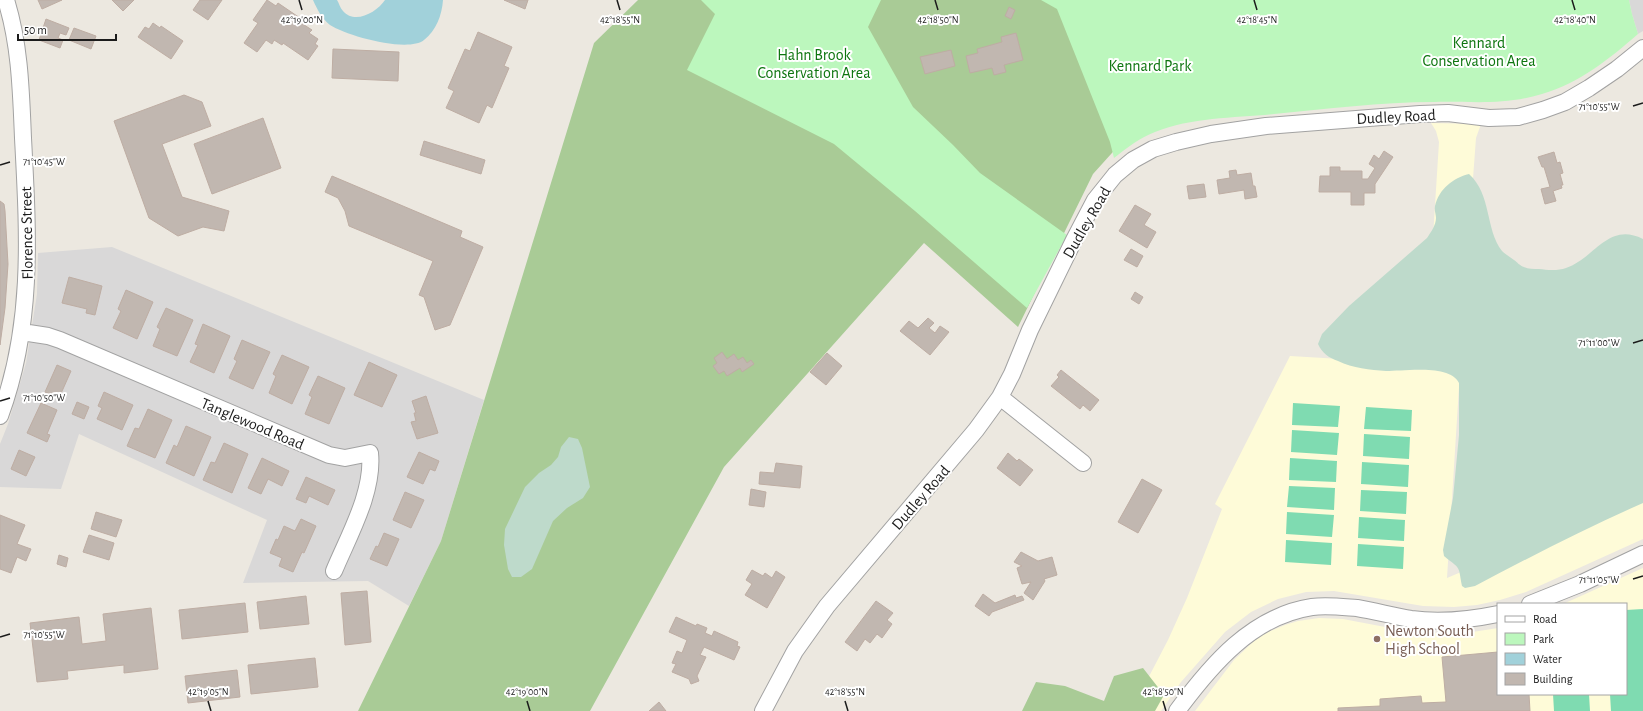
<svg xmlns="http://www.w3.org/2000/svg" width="1643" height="711" font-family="'Alegreya Sans',sans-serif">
<rect width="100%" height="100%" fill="#ece8e0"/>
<!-- residential -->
<path fill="#d9d8d8" d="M 1629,0 L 1643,0 L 1643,31 L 1638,34 L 1632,14 Z
M 112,247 L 484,400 L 441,541 L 409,606 L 368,581 L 243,583 L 267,520 L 79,434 L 61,489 L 0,487 L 0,444 L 8,424 L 26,363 L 37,294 L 38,253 Z"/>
<!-- education -->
<path fill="#fefbd8" d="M 1431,123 L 1481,124 L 1476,138 L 1467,260 L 1447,578 L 1643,494 L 1643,539 L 1526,592 L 1500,600 L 1477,605 L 1454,607 L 1423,606 L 1334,591 L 1306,592 L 1278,599 L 1251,612 L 1225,632 L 1181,682 L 1161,711 L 1131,711 L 1168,640 L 1187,598 L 1222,509 L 1215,504 L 1290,356 L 1425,364 L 1439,142 L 1436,131 Z
M 1643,568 L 1643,711 L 1195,711 L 1234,660 L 1254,641 L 1268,632 L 1285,625 L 1298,621 L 1319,618 L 1343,619 L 1401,630 L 1431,633 L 1466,633 L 1498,628 L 1498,694 L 1626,694 L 1626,604 L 1563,604 Z"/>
<!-- forest -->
<path fill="#a9cb96" d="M 638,0 L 1101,0 L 1139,123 L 1093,174 L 1018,327 L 924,243 L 724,467 L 590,711 L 358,711 L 441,541 L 594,43 Z
M 1143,668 L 1164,695 L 1155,711 L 1022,711 L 1036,682 L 1065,686 L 1104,701 L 1114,676 Z"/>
<!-- wetland -->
<path fill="#bedacb" d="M 1469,174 C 1492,195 1485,229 1502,251 C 1505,254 1510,257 1514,260 C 1517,262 1520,266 1524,267 C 1528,269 1534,269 1539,269 C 1547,270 1558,271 1566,268 C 1594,259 1608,221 1643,239 L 1643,503 C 1586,528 1530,557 1475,586 L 1465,588 L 1462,586 C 1458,564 1461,570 1444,556 L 1443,550 L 1453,498 L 1459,435 L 1459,383 C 1450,364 1404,371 1386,371 C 1370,370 1353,368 1338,361 C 1329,358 1322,353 1318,344 L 1322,334 L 1349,306 L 1427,238 C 1431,232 1436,225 1436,218 C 1436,214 1434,210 1435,206 C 1439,189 1453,178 1469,174 Z
M 569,437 L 578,439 L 582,448 L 590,487 L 583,498 L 567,508 L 553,521 L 532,569 L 521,577 L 512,577 L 508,569 L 504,545 L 505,529 L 525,487 L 539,473 L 551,465 L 558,457 L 561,447 Z"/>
<!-- park -->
<path fill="#bcf7bd" d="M 701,0 L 881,0 L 868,27 L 913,107 L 953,145 L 980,173 L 1067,235 L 1027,308 L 915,211 L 834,144 L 687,70 L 715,14 Z
M 1041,0 L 1629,0 L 1632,14 L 1638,34 C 1609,59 1580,83 1542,94 C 1502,106 1473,101 1434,102 C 1380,102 1327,109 1274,114 C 1234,118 1192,117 1155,132 C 1139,138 1127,148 1114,158 L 1110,142 L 1057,9 Z"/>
<!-- pitch -->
<path fill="#7fdbb1" d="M 1293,403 L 1340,406 L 1338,427 L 1292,425 Z
M 1366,407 L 1412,410 L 1411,431 L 1364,429 Z
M 1292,430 L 1339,433 L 1337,455 L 1291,452 Z
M 1364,434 L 1410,437 L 1409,459 L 1363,456 Z
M 1290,458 L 1337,461 L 1336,482 L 1289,480 Z
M 1362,462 L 1409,465 L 1408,487 L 1361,484 Z
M 1289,486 L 1335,488 L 1334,510 L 1287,507 Z
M 1361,490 L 1407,492 L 1406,514 L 1360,511 Z
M 1287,512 L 1334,515 L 1332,537 L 1286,534 Z
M 1359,517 L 1405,520 L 1404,541 L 1358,538 Z
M 1286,540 L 1332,543 L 1331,565 L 1285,562 Z
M 1358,544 L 1404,547 L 1403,569 L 1357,566 Z
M 1643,609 L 1643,711 L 1611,711 L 1610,694 L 1626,694 L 1626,610 Z
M 1553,694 L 1589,694 L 1590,711 L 1554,711 Z"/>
<!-- water -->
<path fill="#a1d1da" d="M 313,0 L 337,0 C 339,3 340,8 343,11 C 355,25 377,12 385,0 L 443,0 C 442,15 436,31 424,40 C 408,53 347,36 330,25 C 322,19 317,9 313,0 Z"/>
<!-- building -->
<path fill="#c1b7b0" stroke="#beada3" d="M 38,0 L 62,0 L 42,9 Z
M 112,0 L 134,0 L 123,11 Z
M 200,0 L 222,0 L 208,20 L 193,10 Z
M 267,0 L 276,6 L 278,3 L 300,18 L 298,21 L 312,30 L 309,33 L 318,39 L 315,44 L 318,46 L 308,60 L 283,43 L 282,45 L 274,40 L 272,44 L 266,40 L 257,52 L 244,43 L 258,23 L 253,20 Z
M 504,0 L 528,0 L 525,9 Z
M 1009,7 L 1015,10 L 1011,19 L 1005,16 Z
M 46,19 L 69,28 L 66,35 L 60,33 L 58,38 L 63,40 L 60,48 L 39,40 Z
M 153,23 L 160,28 L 161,26 L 183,41 L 171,59 L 138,37 L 145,27 L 149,29 Z
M 74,28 L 96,36 L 91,49 L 69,40 Z
M 478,32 L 512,47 L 504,66 L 509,68 L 492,108 L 487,105 L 479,123 L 446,108 L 454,91 L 448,88 L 465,49 L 470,51 Z
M 1016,33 L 1023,60 L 1004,65 L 1006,72 L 994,75 L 992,68 L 970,73 L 966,56 L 978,53 L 977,49 L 1002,42 L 1001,37 Z
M 333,49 L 399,52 L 398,81 L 332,78 Z
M 951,50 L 955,66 L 925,74 L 920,57 Z
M 184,95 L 202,102 L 211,126 L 162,144 L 182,197 L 229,211 L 224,231 L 203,227 L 178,236 L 149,218 L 114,121 Z
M 263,118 L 281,168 L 212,194 L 194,144 Z
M 424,141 L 485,160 L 481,174 L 420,155 Z
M 1384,151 L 1393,157 L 1375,184 L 1375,193 L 1364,193 L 1364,205 L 1351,205 L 1351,192 L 1319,192 L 1320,176 L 1330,176 L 1330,167 L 1340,167 L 1340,171 L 1362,171 L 1362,179 L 1368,179 L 1375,168 L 1369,164 L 1374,155 L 1379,159 Z
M 1554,152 L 1557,163 L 1560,162 L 1563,173 L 1560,174 L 1563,185 L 1561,185 L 1562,188 L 1553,191 L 1556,201 L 1545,204 L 1541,189 L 1550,187 L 1544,167 L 1542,167 L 1538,157 Z
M 1236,170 L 1237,175 L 1251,173 L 1253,186 L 1255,186 L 1257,197 L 1245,199 L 1244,190 L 1219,194 L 1217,180 L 1230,178 L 1229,171 Z
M 332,176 L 462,231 L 460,237 L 483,247 L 450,325 L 435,330 L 424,297 L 419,295 L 433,261 L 349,226 L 345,211 L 338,198 L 325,192 Z
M 1204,184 L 1206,197 L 1189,199 L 1187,186 Z
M 0,201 L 4,204 L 5,211 L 8,264 L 5,308 L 0,345 Z
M 1135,205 L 1151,214 L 1144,225 L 1156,232 L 1147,248 L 1119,231 Z
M 1131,249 L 1143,256 L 1137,267 L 1124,260 Z
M 69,277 L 102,286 L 95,315 L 86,313 L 87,309 L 62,303 Z
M 126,290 L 153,302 L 137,339 L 113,328 L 121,311 L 118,309 Z
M 1135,292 L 1143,297 L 1139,304 L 1131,299 Z
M 166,308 L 193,320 L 177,356 L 153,346 L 160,329 L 157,327 Z
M 928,318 L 934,323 L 929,328 L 935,333 L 940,326 L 949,332 L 930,355 L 900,331 L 909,321 L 918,328 Z
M 203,324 L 230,336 L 214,373 L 190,362 L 198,345 L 195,344 Z
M 242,340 L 270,352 L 253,389 L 229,378 L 237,361 L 234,359 Z
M 722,352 L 727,359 L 734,354 L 738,360 L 743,357 L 747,363 L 751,360 L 754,364 L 742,372 L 740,368 L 727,376 L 724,371 L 719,374 L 713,366 L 717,363 L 714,358 Z
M 827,353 L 842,366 L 826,385 L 810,372 Z
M 282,355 L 309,367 L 292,404 L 269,393 L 276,376 L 273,374 Z
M 369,362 L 397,375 L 382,407 L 354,395 Z
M 57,365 L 71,371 L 59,398 L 45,392 Z
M 1061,370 L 1099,400 L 1090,411 L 1083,405 L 1080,409 L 1051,386 L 1059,377 L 1057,375 Z
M 318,376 L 345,388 L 329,424 L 305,414 L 312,397 L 309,395 Z
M 104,392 L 133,405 L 122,430 L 97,419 L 102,408 L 98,406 Z
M 426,396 L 438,433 L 417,439 L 411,422 L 416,421 L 414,413 L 416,413 L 412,401 Z
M 77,402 L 89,407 L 84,419 L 72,414 Z
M 41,403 L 57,410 L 47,434 L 50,435 L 47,442 L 27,433 Z
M 148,409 L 172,420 L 155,458 L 127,446 L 135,428 L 139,429 Z
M 186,426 L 211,437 L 194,476 L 166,463 L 174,445 L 177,447 Z
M 224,443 L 248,454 L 232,493 L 203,480 L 211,462 L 215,463 Z
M 19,450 L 35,457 L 26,476 L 11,469 Z
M 419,452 L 439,461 L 435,471 L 430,469 L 423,484 L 407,477 Z
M 1008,453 L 1017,461 L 1019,459 L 1033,470 L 1020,486 L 997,468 Z
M 262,458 L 289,471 L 282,486 L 268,479 L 261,494 L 248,488 Z
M 776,463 L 802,466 L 800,488 L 759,484 L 760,472 L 774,473 Z
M 306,477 L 335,490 L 328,505 L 309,496 L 306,503 L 296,499 Z
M 1142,479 L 1162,490 L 1138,533 L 1118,522 Z
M 751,489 L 766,492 L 764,507 L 749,505 Z
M 405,492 L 424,500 L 411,528 L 393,520 Z
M 96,512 L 122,520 L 116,537 L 91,529 Z
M 0,515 L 25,525 L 17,544 L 31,549 L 26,561 L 17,557 L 11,573 L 0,569 Z
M 301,519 L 316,526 L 304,553 L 302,552 L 293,572 L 279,566 L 282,558 L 270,553 L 276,539 L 278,540 L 284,526 L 295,531 Z
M 384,533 L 399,539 L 387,566 L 370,559 L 376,546 L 378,547 Z
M 89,535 L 114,543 L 109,560 L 83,552 Z
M 1021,552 L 1038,561 L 1052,557 L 1057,575 L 1044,579 L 1045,581 L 1033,600 L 1024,593 L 1031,582 L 1022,584 L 1017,568 L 1022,566 L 1014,562 Z
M 59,555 L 68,558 L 66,567 L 57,564 Z
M 752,570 L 763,576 L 765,573 L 772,578 L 776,571 L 785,577 L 767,608 L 745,595 L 752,584 L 746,580 Z
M 367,591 L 371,642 L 345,645 L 341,593 Z
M 983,594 L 995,603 L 1015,595 L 1016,598 L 1022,596 L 1024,600 L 992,612 L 989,616 L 975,606 Z
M 306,596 L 309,624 L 260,629 L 257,602 Z
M 876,601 L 893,613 L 887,620 L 892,624 L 882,638 L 877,634 L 870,643 L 865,639 L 857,651 L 845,642 Z
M 245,603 L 248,632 L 182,639 L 179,610 Z
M 151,608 L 158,669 L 124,673 L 124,665 L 67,671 L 68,679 L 37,682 L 30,623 L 79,617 L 82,644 L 106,641 L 103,614 Z
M 676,617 L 696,626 L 697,624 L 707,628 L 705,633 L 712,636 L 714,631 L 738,642 L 737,646 L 740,647 L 734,660 L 704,647 L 700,655 L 706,657 L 697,676 L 699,681 L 691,684 L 689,679 L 672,672 L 676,664 L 672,663 L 677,651 L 682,653 L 687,640 L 669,632 Z
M 1498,652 L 1498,694 L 1529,694 L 1530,711 L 1338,711 L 1338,708 L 1380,706 L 1380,699 L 1421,696 L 1422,703 L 1446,702 L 1442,657 Z
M 315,658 L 318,687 L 251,694 L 248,665 Z
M 237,670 L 240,697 L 188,703 L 185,676 Z
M 659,702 L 666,711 L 649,711 Z"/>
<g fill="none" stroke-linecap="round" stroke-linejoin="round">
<defs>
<path id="minor" d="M 22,332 L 48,336 L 60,340 L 329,455 L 345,458 L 370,453 C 374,492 349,535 334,571
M 1000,397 L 1083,463
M 0,416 C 34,324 28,233 23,138 C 21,91 20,45 6,0
M 1530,604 L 1580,584 L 1643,554
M 763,711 L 795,651 L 827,606 L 976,430 L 1000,397 L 1012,374 L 1030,330 L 1074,240 L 1095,200 L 1115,175 L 1133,160 L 1153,149 L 1176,142 L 1211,134 L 1266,126 L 1420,114 L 1448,113 L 1489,118 L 1518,117 L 1543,110 L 1565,102 L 1589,88 L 1617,69 L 1643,48
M 1177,711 C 1211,665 1252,616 1312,607 C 1326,605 1343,607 1357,608 C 1375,611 1393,616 1411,619 C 1441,623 1469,620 1498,614"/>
</defs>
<!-- minor casing -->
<use href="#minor" stroke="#a2a2a2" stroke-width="18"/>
<!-- minor -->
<use href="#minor" stroke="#fff" stroke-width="16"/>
</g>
<!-- ticks -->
<path fill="none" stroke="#1b1b1b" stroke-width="1.5" d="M 299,0 L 302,10M 617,0 L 620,10M 935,0 L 938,10M 1254,0 L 1257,10M 1572,0 L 1575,10M 1633,106 L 1643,103M 0,165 L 10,162M 1633,343 L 1643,340M 0,401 L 10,398M 1633,579 L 1643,576M 0,637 L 10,634M 208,701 L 211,711M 527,701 L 530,711M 845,701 L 848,711M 1163,701 L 1166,711"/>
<!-- markers -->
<circle fill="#8d6e63" stroke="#fff" stroke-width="1.5" cx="1377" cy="639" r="4"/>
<g text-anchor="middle" stroke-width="4" stroke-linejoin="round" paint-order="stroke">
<!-- park labels -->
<g font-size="16" fill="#0d750f" stroke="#fff">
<text x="1479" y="48">Kennard<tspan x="1479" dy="18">Conservation Area</tspan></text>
<text x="814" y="60">Hahn Brook<tspan x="814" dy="18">Conservation Area</tspan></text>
<text x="1150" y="71">Kennard Park</text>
</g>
<!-- street labels -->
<g font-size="16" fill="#1b1b1b" stroke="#fff">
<text transform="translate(1396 116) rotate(-3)" y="6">Dudley Road</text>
<text transform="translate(1086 222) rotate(-60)" y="6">Dudley Road</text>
<text transform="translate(26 233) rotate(-91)" y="6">Florence Street</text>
<text transform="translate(253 423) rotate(23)" y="6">Tanglewood Road</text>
<text transform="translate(920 497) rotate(-49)" y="6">Dudley Road</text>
</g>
<!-- education labels -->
<g font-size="16" fill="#785e54" stroke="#fff" text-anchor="start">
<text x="1385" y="636">Newton South<tspan x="1385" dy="18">High School</tspan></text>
</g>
</g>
<g font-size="10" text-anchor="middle" fill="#1b1b1b" stroke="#fff" stroke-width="4" stroke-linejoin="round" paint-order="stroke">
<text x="302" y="23">42°19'00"N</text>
<text x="620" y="23">42°18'55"N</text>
<text x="938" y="23">42°18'50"N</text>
<text x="1257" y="23">42°18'45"N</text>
<text x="1575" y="23">42°18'40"N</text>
<text x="1599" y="110">71°10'55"W</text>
<text x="44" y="165">71°10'45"W</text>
<text x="1599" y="346">71°11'00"W</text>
<text x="44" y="401">71°10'50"W</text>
<text x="1599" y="583">71°11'05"W</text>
<text x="44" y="638">71°10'55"W</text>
<text x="208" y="695">42°19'05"N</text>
<text x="527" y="695">42°19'00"N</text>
<text x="845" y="695">42°18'55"N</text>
<text x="1163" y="695">42°18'50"N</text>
</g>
<!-- legend -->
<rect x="1497" y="603" width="130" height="92" fill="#ffffff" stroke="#a4a4a4"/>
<rect x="1505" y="616" width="20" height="6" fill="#ffffff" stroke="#a4a4a4"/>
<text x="1533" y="623" font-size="12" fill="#1b1b1b">Road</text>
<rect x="1505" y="633" width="20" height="12" fill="#bcf7bd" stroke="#a4a4a4"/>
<text x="1533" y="643" font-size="12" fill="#1b1b1b">Park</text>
<rect x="1505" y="653" width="20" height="12" fill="#a1d1da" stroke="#a4a4a4"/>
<text x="1533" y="663" font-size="12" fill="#1b1b1b">Water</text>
<rect x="1505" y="673" width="20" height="12" fill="#c1b7b0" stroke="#a4a4a4"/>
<text x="1533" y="683" font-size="12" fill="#1b1b1b">Building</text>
<!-- scale -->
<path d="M18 34v6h98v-6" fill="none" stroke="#1b1b1b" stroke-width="2"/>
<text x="24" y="34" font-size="12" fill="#1b1b1b" stroke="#ffffff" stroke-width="3" paint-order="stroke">50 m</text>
</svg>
